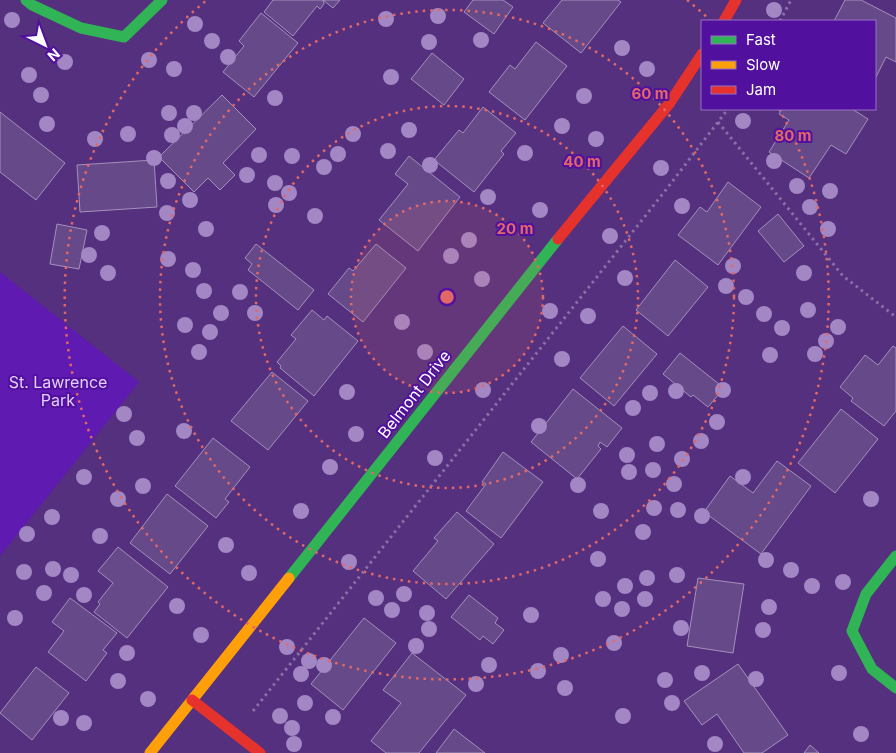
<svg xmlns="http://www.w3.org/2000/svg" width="896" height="753" font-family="Inter,sans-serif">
<rect width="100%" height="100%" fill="#54307e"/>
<!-- green -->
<path fill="#5e1ab1" d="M 0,272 L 139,382 L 0,556 Z"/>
<!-- building -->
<path fill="#664988" stroke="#a490bc" d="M 273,0 L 323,0 L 324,4 L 320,9 L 317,6 L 293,36 L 264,12 Z
M 323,0 L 340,0 L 333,8 Z
M 473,0 L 503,0 L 513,7 L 494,34 L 464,12 Z
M 562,0 L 618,0 L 621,2 L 581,53 L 543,23 Z
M 845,0 L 861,0 L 896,18 L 896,62 L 886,57 L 875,79 L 875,21 L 834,21 Z
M 261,13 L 298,43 L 254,97 L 223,72 L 244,46 L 239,41 Z
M 536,42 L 567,66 L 525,120 L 489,92 L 510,65 L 515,69 Z
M 432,53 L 464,79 L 444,105 L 411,79 Z
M 222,95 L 256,129 L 223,163 L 235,175 L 220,190 L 208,178 L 194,192 L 159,157 Z
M 483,107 L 516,133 L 501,151 L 504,154 L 474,192 L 434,160 L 459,130 L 463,133 Z
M 782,109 L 852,109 L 868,119 L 846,154 L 831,145 L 809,178 L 769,152 L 789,120 L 779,114 Z
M 0,112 L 65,163 L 36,200 L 0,172 Z
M 409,156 L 460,197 L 418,251 L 379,220 L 408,184 L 395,174 Z
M 154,160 L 157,207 L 80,212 L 77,165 Z
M 728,182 L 761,207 L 718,265 L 678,235 L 700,207 L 707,212 Z
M 778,214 L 804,246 L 784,262 L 758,231 Z
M 57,224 L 87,230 L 79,269 L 50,264 Z
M 256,244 L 314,290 L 298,310 L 248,270 L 252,264 L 245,258 Z
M 376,244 L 406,268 L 363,322 L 328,294 L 349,268 L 353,271 Z
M 675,260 L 708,287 L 668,336 L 636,310 Z
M 312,310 L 324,320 L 327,316 L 358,341 L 314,396 L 280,368 L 281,366 L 277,362 L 296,339 L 291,335 Z
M 623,326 L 657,354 L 614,406 L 580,378 Z
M 893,346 L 896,348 L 896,411 L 884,426 L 851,401 L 853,398 L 840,387 L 865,355 L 878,365 Z
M 680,353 L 724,388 L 708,407 L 693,395 L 691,397 L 663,374 Z
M 272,372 L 308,401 L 268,450 L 231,421 Z
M 573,389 L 622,428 L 607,447 L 600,442 L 598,446 L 601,449 L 577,479 L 531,442 Z
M 841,409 L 878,439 L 835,493 L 798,463 Z
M 213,438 L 250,467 L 225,499 L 229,502 L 216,518 L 175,486 Z
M 503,452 L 543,482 L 501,538 L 466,511 L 486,484 L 482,482 Z
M 777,461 L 811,486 L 761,554 L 704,512 L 730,476 L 753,493 Z
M 167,494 L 208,526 L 170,574 L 130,543 Z
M 457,512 L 494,544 L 446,599 L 413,571 L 438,541 L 434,538 Z
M 118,547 L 168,587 L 127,638 L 94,612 L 100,604 L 98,602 L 113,583 L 98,571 Z
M 698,578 L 744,584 L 733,653 L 687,646 Z
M 469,595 L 498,618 L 495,623 L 504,630 L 493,644 L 483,636 L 480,640 L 451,617 Z
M 70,598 L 117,633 L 103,650 L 107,653 L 86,681 L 48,652 L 64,631 L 52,622 Z
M 364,618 L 396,643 L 343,710 L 311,684 Z
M 412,653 L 466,695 L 419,753 L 386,753 L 371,741 L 401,703 L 383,690 Z
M 738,664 L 788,735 L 762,753 L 744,753 L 717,714 L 702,725 L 684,701 Z
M 36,667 L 69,693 L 32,740 L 0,713 Z
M 454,729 L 485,753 L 436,753 Z
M 810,745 L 819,753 L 804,753 Z"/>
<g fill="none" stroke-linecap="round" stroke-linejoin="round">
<!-- path -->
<path stroke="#8a70a7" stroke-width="3" stroke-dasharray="2.5 4" stroke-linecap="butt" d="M 780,21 L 791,0
M 718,122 L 843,276 L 896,317
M 253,711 L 665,191 L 728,109"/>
<!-- fast -->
<path stroke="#30b455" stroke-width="11" d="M 26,0 L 32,5 L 81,28 L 124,37 L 162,0
M 896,556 L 866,594 L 852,631 L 872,669 L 896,688
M 289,578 L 558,239"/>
<!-- slow -->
<path stroke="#ff9f0a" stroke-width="11" d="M 150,753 L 289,578"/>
<!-- jam -->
<path stroke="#e5322d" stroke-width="11" d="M 724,21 L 736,0
M 558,239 L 669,104 L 702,54
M 192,700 L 260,753"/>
</g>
<!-- trees -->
<g fill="#a387c4">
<circle cx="774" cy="10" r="8"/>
<circle cx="438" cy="16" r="8"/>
<circle cx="386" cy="19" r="8"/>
<circle cx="12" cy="20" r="8"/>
<circle cx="195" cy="24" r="8"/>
<circle cx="481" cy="40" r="8"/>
<circle cx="212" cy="41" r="8"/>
<circle cx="429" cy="42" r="8"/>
<circle cx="622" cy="48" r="8"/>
<circle cx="228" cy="57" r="8"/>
<circle cx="149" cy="60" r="8"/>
<circle cx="65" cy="62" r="8"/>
<circle cx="174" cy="69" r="8"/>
<circle cx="647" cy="69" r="8"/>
<circle cx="29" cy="75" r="8"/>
<circle cx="391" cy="77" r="8"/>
<circle cx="41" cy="95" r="8"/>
<circle cx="584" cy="96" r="8"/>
<circle cx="275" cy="98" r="8"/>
<circle cx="169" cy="113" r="8"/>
<circle cx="194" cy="113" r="8"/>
<circle cx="743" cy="121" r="8"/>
<circle cx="47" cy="124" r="8"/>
<circle cx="185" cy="126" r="8"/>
<circle cx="562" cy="126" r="8"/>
<circle cx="409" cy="130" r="8"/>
<circle cx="128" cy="134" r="8"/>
<circle cx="353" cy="134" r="8"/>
<circle cx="172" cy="135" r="8"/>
<circle cx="95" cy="139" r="8"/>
<circle cx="596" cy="139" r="8"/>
<circle cx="388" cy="151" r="8"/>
<circle cx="525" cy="153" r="8"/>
<circle cx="338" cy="154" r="8"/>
<circle cx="259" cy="155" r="8"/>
<circle cx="292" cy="156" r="8"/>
<circle cx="154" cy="158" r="8"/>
<circle cx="774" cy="161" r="8"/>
<circle cx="430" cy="165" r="8"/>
<circle cx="324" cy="167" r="8"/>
<circle cx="661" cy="168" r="8"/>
<circle cx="247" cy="175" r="8"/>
<circle cx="168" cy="181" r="8"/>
<circle cx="275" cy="183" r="8"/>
<circle cx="797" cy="186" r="8"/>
<circle cx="830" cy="191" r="8"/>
<circle cx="289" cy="193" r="8"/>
<circle cx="488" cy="197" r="8"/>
<circle cx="190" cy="200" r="8"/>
<circle cx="276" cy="205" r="8"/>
<circle cx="682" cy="206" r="8"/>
<circle cx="810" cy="207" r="8"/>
<circle cx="540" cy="210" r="8"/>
<circle cx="167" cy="213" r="8"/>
<circle cx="315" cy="216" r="8"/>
<circle cx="206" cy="229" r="8"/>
<circle cx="828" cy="229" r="8"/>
<circle cx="102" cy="233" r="8"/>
<circle cx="610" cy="236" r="8"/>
<circle cx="469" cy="240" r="8"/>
<circle cx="89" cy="255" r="8"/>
<circle cx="451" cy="256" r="8"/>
<circle cx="168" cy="259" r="8"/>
<circle cx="733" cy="266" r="8"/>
<circle cx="193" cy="270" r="8"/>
<circle cx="108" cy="273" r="8"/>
<circle cx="804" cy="273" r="8"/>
<circle cx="625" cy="278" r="8"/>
<circle cx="482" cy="279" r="8"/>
<circle cx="726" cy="286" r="8"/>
<circle cx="204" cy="291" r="8"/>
<circle cx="240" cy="292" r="8"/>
<circle cx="746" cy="297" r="8"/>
<circle cx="808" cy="310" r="8"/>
<circle cx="550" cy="311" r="8"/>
<circle cx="221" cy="313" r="8"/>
<circle cx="255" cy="313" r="8"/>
<circle cx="764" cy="314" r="8"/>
<circle cx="588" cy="316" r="8"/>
<circle cx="402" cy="322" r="8"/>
<circle cx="185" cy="325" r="8"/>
<circle cx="838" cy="327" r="8"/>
<circle cx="782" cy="328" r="8"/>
<circle cx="210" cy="332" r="8"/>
<circle cx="826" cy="341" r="8"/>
<circle cx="199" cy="352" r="8"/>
<circle cx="425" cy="352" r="8"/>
<circle cx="815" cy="354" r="8"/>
<circle cx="770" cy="355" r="8"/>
<circle cx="562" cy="359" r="8"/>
<circle cx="483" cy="390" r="8"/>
<circle cx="723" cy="390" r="8"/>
<circle cx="676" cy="391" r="8"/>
<circle cx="347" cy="392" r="8"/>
<circle cx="650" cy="393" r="8"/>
<circle cx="633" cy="408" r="8"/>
<circle cx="124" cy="414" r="8"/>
<circle cx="717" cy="422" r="8"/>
<circle cx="539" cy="426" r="8"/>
<circle cx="184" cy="431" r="8"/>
<circle cx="356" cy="434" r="8"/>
<circle cx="137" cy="438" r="8"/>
<circle cx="701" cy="441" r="8"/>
<circle cx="657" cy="444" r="8"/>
<circle cx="627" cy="455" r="8"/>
<circle cx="435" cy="458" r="8"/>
<circle cx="682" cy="459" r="8"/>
<circle cx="330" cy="467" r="8"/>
<circle cx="653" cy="470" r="8"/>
<circle cx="629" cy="472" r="8"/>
<circle cx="84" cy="477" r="8"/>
<circle cx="743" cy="477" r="8"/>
<circle cx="674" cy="484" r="8"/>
<circle cx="578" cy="485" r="8"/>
<circle cx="143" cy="486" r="8"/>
<circle cx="118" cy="499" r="8"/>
<circle cx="871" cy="499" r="8"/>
<circle cx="654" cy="508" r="8"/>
<circle cx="678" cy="510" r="8"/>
<circle cx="301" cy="511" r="8"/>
<circle cx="601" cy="511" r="8"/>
<circle cx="702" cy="516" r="8"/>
<circle cx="52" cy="517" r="8"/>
<circle cx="643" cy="532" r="8"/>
<circle cx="27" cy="534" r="8"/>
<circle cx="100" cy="536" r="8"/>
<circle cx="226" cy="545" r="8"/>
<circle cx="598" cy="559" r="8"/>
<circle cx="766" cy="560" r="8"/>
<circle cx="349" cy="562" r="8"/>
<circle cx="53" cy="569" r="8"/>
<circle cx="791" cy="570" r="8"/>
<circle cx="24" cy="572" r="8"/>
<circle cx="249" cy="573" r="8"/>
<circle cx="71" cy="575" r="8"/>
<circle cx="677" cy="575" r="8"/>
<circle cx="647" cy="578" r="8"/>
<circle cx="843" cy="582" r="8"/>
<circle cx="625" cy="586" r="8"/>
<circle cx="812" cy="586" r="8"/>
<circle cx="44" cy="593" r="8"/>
<circle cx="404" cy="594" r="8"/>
<circle cx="84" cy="595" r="8"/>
<circle cx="376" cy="598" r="8"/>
<circle cx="603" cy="599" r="8"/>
<circle cx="645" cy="599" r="8"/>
<circle cx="177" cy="606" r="8"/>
<circle cx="769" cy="607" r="8"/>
<circle cx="622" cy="609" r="8"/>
<circle cx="392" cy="610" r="8"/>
<circle cx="427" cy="613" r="8"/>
<circle cx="531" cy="615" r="8"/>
<circle cx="15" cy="618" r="8"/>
<circle cx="681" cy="628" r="8"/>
<circle cx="429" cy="629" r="8"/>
<circle cx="763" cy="630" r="8"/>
<circle cx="201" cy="635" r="8"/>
<circle cx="614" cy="643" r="8"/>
<circle cx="416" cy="646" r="8"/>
<circle cx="287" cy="647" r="8"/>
<circle cx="127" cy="653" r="8"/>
<circle cx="561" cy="655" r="8"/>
<circle cx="309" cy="661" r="8"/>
<circle cx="324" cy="665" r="8"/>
<circle cx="489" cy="665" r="8"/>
<circle cx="538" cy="671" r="8"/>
<circle cx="702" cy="673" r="8"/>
<circle cx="839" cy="673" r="8"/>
<circle cx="301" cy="674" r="8"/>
<circle cx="756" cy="679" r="8"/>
<circle cx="665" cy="680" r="8"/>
<circle cx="118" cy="681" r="8"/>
<circle cx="476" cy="684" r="8"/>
<circle cx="565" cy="688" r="8"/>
<circle cx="148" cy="699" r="8"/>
<circle cx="305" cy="703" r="8"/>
<circle cx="672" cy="703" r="8"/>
<circle cx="280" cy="716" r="8"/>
<circle cx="623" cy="716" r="8"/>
<circle cx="333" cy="717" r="8"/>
<circle cx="61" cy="718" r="8"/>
<circle cx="84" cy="723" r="8"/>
<circle cx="292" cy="728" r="8"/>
<circle cx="861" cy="734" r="8"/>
<circle cx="294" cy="744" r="8"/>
<circle cx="715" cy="744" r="8"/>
</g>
<!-- distance rings -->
<circle cx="447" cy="297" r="96" fill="#e26868" fill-opacity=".12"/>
<g fill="none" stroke="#e26868" stroke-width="2.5" stroke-dasharray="2.5 5">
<circle cx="447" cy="297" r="96"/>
<circle cx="447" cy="297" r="191"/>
<circle cx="447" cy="297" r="287"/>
<path d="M687 0A382 382 0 0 1 710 20M779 109A382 382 0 1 1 207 0"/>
</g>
<g text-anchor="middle" stroke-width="4" stroke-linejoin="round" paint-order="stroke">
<!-- park labels -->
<g font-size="16" fill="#e4cffe" stroke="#52109e">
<text x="58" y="388">St. Lawrence<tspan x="58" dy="18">Park</tspan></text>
</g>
<!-- street labels -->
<g font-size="16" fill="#fff" stroke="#52109e">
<text transform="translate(414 394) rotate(-52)" y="6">Belmont Drive</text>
</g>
</g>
<circle cx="447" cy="297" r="8" fill="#e26868" stroke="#52109e" stroke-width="2.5"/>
<g font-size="15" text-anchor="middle" font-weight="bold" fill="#e26868" stroke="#52109e" stroke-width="4" stroke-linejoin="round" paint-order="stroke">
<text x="650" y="99">60 m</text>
<text x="793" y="141">80 m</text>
<text x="582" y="167">40 m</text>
<text x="515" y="234">20 m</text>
</g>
<!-- legend -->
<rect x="701" y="20" width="175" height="90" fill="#52109e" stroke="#9770c5"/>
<rect x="711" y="36" width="25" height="8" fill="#30b455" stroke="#9770c5"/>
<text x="746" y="45" font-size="15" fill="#ffffff">Fast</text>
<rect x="711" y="61" width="25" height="8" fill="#ff9f0a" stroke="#9770c5"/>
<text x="746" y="70" font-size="15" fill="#ffffff">Slow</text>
<rect x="711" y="86" width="25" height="8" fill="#e5322d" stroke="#9770c5"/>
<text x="746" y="95" font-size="15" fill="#ffffff">Jam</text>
<!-- north arrow -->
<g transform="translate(45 45) rotate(138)" stroke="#52109e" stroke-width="4" paint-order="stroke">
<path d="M0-4L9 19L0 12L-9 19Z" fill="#ffffff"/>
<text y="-8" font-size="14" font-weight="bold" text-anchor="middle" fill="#ffffff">N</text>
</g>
</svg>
